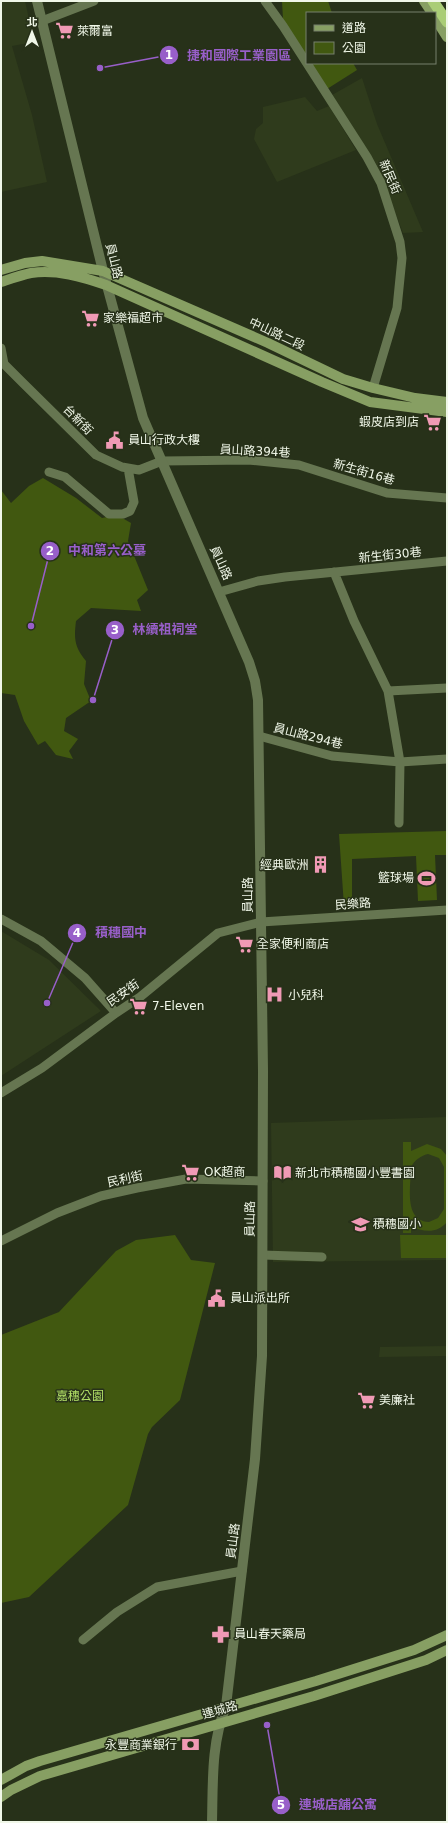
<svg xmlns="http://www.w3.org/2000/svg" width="448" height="1823" font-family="'DejaVu Sans','Noto Sans TC',sans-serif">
<rect width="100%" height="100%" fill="#273119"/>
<!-- built -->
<path fill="#2f3b1c" d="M 1,1 L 25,1 L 34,42 L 12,46 L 32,115 L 47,182 L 1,192 Z
M 362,78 L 377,124 L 423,232 L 403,233 L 378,167 L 332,95 Z
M 305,97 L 317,111 L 329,106 L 356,150 L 277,182 L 254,139 L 256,129 L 263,123 L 263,107 Z
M 1,931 L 49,960 L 101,1011 L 1,1076 Z
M 447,1117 L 447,1260 L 273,1262 L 271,1123 Z
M 447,1346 L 447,1356 L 379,1357 L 380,1347 Z"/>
<!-- green -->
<path fill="#415810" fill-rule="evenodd" d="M 282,1 L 328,1 L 332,13 L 307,13 L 307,57 L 283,19 Z
M 311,63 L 353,63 L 357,70 L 327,89 Z
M 43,478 L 76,498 L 102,518 L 117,515 L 131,523 L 128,541 L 148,590 L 137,600 L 141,611 L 91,608 L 76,621 C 74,638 74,647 86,661 L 84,684 L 91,701 L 66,718 L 64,731 L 78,739 L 69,751 L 73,759 L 56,755 L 45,741 L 38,745 L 24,721 L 15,695 L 1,693 L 1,490 L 11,503 L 29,486 Z
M 447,831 L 447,855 L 435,855 L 437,900 L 418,901 L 416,856 L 352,859 L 352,905 L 344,906 L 339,834 Z
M 403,1142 L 411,1142 L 411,1151 L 427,1144 L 441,1149 L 447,1156 L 447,1222 C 437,1234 423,1232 411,1226 L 411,1233 L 403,1233 ZM 428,1154 L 439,1158 L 444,1167 L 444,1209 L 438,1218 L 429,1222 C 403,1221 411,1185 411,1167 C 415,1160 420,1156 428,1154 Z
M 175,1235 L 191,1260 L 215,1263 L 180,1400 L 152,1427 L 148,1434 L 128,1505 L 29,1597 L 1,1603 L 1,1335 L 59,1312 L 116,1251 L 136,1240 Z
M 400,1235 L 446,1235 L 447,1258 L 401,1258 Z"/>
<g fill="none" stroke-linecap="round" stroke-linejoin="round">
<!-- minor -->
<path stroke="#667651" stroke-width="9" d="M 265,1 L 283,26 L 367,157 L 381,183 L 400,242 L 402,258 L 397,308 L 373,388
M 42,21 L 94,1
M 1,348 L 4,364 L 22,382 L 96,455 L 122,467 L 139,470 L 162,461 L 248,460 L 299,465 L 387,493 L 447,498
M 49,472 L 65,477 L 109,514 L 123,514 L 130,511 L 134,502 L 128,468
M 334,572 L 354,621 L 388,691
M 219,592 L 258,581 L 285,577 L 447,561
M 259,736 L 332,756 L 400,762 L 447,759
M 399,823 L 400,762 L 388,691 L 447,688
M 1,919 L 41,941 L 85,978 L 116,1013
M 1,1093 L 42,1068 L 116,1013 L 140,997 L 218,933 L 261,922 L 447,910
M 1,1241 L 57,1213 L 101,1196 L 137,1188 L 186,1179 L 263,1181
M 263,1255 L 322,1257
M 83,1640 L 117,1612 L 157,1587 L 242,1571"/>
<!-- tertiary -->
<path stroke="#667651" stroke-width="10" d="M 37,1 L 103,271 L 143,418 L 249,662 L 255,681 L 258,700 L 263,1071 L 262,1356 L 255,1459 L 226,1706 C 211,1743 213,1783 212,1822"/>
<!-- secondary -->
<path stroke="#879f63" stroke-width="10" d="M 424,1 L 432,13
M 435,18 L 447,37
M 1,270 L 25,263 L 42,261 L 103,271 L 268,343 L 343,379 L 373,388 L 415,398 L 447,402
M 1,282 C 10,279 21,275 31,273 C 56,269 83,277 106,285 L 322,382 L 370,402 L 447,412
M 1,1780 L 26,1766 L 40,1761 L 316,1681 L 414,1650 L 447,1635
M 1,1797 L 11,1790 L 40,1776 L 314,1696 L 426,1660 L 447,1650"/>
<!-- trunk -->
<path stroke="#aacd76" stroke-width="11" d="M 433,1 L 447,22"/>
</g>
<!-- icons -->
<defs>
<symbol id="supermarket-bare" viewBox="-9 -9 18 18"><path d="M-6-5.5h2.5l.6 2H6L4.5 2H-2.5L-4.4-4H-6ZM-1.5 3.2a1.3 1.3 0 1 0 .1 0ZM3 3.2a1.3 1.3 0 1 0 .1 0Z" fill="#f09ab5" stroke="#273119" stroke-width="2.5" paint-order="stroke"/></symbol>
<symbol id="civic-bare" viewBox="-9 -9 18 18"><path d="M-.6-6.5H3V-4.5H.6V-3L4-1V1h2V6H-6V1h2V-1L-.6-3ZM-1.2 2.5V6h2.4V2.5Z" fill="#f09ab5" stroke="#273119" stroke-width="2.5" paint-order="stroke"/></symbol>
<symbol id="building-bare" viewBox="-9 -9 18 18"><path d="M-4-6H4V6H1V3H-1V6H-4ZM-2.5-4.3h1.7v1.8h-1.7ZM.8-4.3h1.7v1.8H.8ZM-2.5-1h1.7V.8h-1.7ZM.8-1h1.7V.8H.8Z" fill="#f09ab5" stroke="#273119" stroke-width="2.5" paint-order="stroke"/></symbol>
<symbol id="stadium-bare" viewBox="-9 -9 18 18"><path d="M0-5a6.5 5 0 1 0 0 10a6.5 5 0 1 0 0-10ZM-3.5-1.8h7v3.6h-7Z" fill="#f09ab5" stroke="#273119" stroke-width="2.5" paint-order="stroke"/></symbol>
<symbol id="hospital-bare" viewBox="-9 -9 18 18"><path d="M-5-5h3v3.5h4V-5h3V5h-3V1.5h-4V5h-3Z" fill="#f09ab5" stroke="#273119" stroke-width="2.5" paint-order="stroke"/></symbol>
<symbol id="library-bare" viewBox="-9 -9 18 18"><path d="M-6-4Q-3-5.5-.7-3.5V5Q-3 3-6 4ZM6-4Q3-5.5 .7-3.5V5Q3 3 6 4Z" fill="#f09ab5" stroke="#273119" stroke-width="2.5" paint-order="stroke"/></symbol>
<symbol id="school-bare" viewBox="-9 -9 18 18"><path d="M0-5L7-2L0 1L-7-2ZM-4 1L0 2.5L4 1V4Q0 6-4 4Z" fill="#f09ab5" stroke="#273119" stroke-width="2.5" paint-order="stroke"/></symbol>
<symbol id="pharmacy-bare" viewBox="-9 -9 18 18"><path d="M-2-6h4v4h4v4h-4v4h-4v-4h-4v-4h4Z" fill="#f09ab5" stroke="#273119" stroke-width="2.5" paint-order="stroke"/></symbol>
<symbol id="bank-bare" viewBox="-9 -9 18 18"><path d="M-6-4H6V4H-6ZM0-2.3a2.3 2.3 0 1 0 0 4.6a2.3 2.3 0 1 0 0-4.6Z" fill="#f09ab5" stroke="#273119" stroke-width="2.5" paint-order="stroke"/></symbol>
</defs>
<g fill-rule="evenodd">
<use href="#supermarket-bare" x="52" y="18" width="25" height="25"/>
<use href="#supermarket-bare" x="78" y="306" width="25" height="25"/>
<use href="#supermarket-bare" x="420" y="410" width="25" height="25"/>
<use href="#civic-bare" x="102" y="428" width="25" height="25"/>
<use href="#building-bare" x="308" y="852" width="25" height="25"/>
<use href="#stadium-bare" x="414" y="866" width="25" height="25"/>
<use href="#supermarket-bare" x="232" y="932" width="25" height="25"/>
<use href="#hospital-bare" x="262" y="982" width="25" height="25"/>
<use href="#supermarket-bare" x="126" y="994" width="25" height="25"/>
<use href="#supermarket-bare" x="178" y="1160" width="25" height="25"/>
<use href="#library-bare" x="270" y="1160" width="25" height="25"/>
<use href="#school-bare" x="348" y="1212" width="25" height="25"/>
<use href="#civic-bare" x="204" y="1286" width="25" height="25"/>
<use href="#supermarket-bare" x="354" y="1388" width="25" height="25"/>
<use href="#pharmacy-bare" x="208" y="1622" width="25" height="25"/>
<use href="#bank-bare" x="178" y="1732" width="25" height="25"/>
</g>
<g text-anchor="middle" stroke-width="3" stroke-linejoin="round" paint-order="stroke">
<!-- poi labels -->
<g font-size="12" fill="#f0f7e8" stroke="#273119" text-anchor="start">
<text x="77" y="35">萊爾富</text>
<text x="103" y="322">家樂福超市</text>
<text x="419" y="426" text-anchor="end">蝦皮店到店</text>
<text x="128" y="444">員山行政大樓</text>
<text x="308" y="869" text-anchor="end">經典歐洲</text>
<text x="414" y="882" text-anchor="end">籃球場</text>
<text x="257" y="948">全家便利商店</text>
<text x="288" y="999">小兒科</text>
<text x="152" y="1010">7-Eleven</text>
<text x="204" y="1176">OK超商</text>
<text x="295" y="1177">新北市積穗國小豐書園</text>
<text x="373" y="1228">積穗國小</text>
<text x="230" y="1302">員山派出所</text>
<text x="379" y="1404">美廉社</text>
<text x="234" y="1638">員山春天藥局</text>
<text x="177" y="1749" text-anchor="end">永豐商業銀行</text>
</g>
<!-- street labels -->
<g font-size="12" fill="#f0f7e8" stroke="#273119">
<text transform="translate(390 177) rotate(67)" y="4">新民街</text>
<text transform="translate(114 261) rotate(76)" y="4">員山路</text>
<text transform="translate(277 334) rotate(25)" y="4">中山路二段</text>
<text transform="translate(78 420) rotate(45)" y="4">台新街</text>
<text transform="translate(255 451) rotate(3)" y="4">員山路394巷</text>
<text transform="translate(364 472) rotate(16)" y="4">新生街16巷</text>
<text transform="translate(390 555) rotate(-6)" y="4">新生街30巷</text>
<text transform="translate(221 563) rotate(66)" y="4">員山路</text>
<text transform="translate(308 736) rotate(14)" y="4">員山路294巷</text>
<text transform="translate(248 895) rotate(-90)" y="4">員山路</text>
<text transform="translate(353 904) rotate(-4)" y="4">民樂路</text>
<text transform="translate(123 993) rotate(-35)" y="4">民安街</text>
<text transform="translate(125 1179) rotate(-12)" y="4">民利街</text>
<text transform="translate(250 1219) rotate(-89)" y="4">員山路</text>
<text transform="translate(233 1541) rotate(-83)" y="4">員山路</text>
<text transform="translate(220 1710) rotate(-16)" y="4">連城路</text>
</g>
<!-- park labels -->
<g font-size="12" fill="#b3e167" stroke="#273119">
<text x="80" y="1400">嘉穗公園</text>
</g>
</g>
<!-- callouts -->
<path fill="none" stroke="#985fc9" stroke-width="1.5" d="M100 68L169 55M31 626L50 551M93 700L115 630M47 1003L77 933M267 1725L281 1805"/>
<g fill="#985fc9" stroke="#273119" stroke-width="1.5">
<circle cx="100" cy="68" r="4"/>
<circle cx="31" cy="626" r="4"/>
<circle cx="93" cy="700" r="4"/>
<circle cx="47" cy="1003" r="4"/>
<circle cx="267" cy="1725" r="4"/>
<circle cx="169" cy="55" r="10"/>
<circle cx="50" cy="551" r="10"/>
<circle cx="115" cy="630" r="10"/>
<circle cx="77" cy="933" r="10"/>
<circle cx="281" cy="1805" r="10"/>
</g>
<g font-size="12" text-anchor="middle" font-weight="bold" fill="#fff">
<text x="169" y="59">1</text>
<text x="50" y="555">2</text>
<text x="115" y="634">3</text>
<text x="77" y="937">4</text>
<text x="281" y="1809">5</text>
</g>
<g font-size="13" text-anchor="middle" font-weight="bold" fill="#985fc9" stroke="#273119" stroke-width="3" stroke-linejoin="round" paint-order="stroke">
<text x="239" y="60">捷和國際工業園區</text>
<text x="107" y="555">中和第六公墓</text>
<text x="165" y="634">林續祖祠堂</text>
<text x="121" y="937">積穗國中</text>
<text x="338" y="1809">連城店舖公寓</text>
</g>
<!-- border -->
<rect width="448" height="1823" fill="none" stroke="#f0f7e8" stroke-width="4"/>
<!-- legend -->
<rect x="306" y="12" width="130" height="52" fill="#273119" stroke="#77806c"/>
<rect x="314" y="25" width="20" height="6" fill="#879f63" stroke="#77806c"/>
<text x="342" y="32" font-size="12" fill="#f0f7e8">道路</text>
<rect x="314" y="42" width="20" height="12" fill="#415810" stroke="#77806c"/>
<text x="342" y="52" font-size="12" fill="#f0f7e8">公園</text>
<!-- north arrow -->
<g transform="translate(32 32)" stroke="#273119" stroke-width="3" paint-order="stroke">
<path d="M0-3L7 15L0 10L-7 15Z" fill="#f0f7e8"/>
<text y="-6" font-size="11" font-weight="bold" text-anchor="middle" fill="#f0f7e8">北</text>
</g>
</svg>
